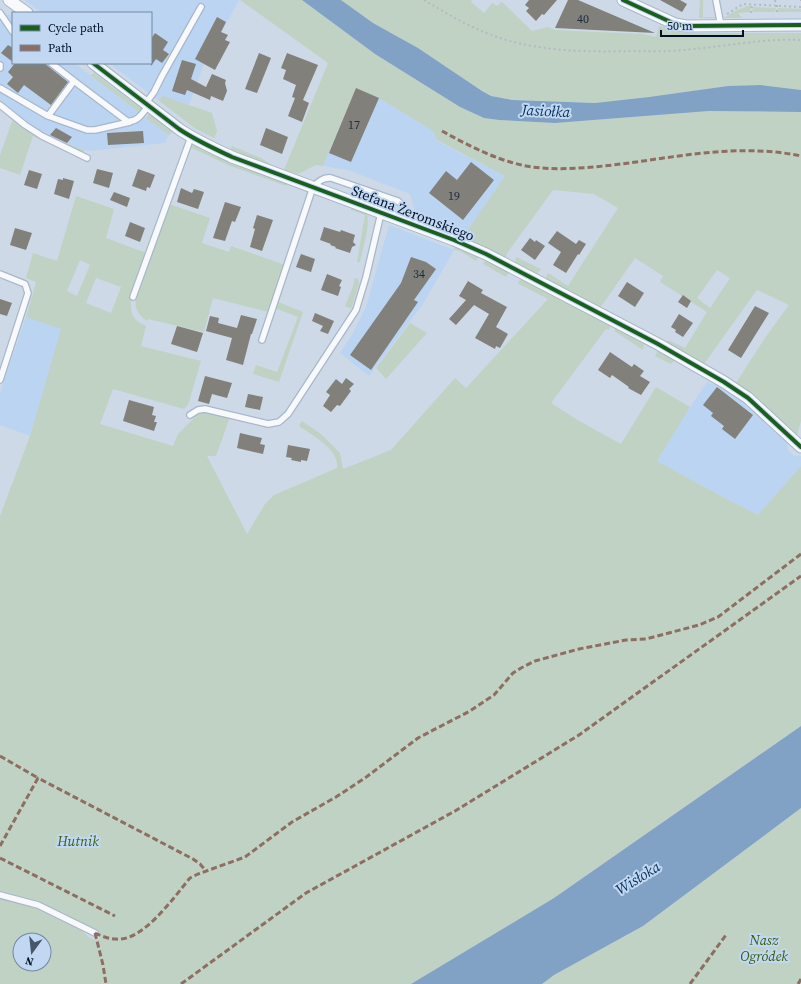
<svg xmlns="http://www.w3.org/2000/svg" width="801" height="984" font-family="'Source Serif 4',serif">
<rect width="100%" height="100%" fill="#cdd9e7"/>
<!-- built -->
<path fill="#bbd4f1" d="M 24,0 L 239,0 L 204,64 L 189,105 L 163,96 L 158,100 L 109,63 L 151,63 L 151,13 L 42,13 Z
M 9,14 L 13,17 L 13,63 L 74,63 L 169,135 L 165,143 L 88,151 L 57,140 L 27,123 L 0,100 L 0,25 L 1,18 Z
M 356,88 L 379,98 L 433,131 L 437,141 L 505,176 L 463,237 L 417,219 L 410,194 L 348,170 L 323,166 Z
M 389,225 L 454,250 L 423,304 L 369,376 L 340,353 L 352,335 L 366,307 Z
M 26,317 L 62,328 L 30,436 L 0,425 L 0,393 Z
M 707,382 L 721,387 L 750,406 L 787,442 L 788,450 L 794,456 L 801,456 L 801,466 L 758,515 L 719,495 L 657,461 L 680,422 Z"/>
<!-- green -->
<path fill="#c0d2c3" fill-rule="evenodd" d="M 240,0 L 302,0 L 375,54 L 460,107 L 484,118 L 499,120 L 555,123 L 709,111 L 801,112 L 801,421 L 797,435 L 752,393 L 736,383 L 765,338 L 789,305 L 757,290 L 704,364 L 667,343 L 668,340 L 685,348 L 707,312 L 660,282 L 663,276 L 635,258 L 600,308 L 545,279 L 548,273 L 568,286 L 618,208 L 594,194 L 553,190 L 507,253 L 506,259 L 463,237 L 505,176 L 437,140 L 433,131 L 379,98 L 356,89 L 323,166 L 316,165 L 298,174 L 284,170 L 328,63 ZM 717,270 L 730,278 L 710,308 L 697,298 Z
M 341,0 L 472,0 L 471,2 L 484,13 L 492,3 L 497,6 L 502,2 L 532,31 L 548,27 L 555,30 L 643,34 L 656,37 L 659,26 L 684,33 L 801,33 L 801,90 L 761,85 L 728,86 L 649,97 L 595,103 L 512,100 L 491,96 L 482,91 L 418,48 L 373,23 Z
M 700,0 L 703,0 L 703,17 L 716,17 L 716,18 L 699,18 Z
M 748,6 L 751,6 L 750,12 L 738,13 L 742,18 L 724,18 L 735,11 Z
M 753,7 L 776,8 L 775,12 L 752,12 Z
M 778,8 L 801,9 L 801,12 L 777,12 Z
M 94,73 L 142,109 L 140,113 L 90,75 Z
M 163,96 L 212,113 L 217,131 L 214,138 L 196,129 L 158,100 Z
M 0,100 L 27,123 L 57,140 L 84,150 L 84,153 L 57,141 L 27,124 L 0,103 Z
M 149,114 L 172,132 L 169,135 L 146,118 Z
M 13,119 L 65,150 L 65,151 L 33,136 L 20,175 L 0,168 L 0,155 Z
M 194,143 L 287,182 L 286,186 L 230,166 L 190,147 Z
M 232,146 L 261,158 L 273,166 L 231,150 Z
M 76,196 L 114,209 L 106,238 L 146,253 C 141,269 123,305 135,319 C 138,322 142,324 146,326 L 141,346 L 201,361 L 188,405 L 184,409 L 113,389 L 100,424 L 173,446 L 178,434 L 198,414 L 205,412 L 230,417 L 216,456 L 207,456 L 247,534 L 265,504 L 274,495 L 337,468 C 340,450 312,435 299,426 L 302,421 L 321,434 L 340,453 L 343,469 L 391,450 L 455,378 L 466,388 L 548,299 L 517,283 L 520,280 L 523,279 L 610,325 L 609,330 L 606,329 L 551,403 L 581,422 L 621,444 L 656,387 L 690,407 L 657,461 L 719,495 L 758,515 L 801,466 L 801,726 L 554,898 L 411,984 L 0,984 L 0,516 L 30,436 L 61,329 L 26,317 L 36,282 L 26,278 L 33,253 L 57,261 ZM 80,260 L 90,265 L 77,296 L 67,291 ZM 96,278 L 121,287 L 111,313 L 86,303 ZM 77,921 L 99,933 L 100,939 C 90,942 84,932 77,926 ZM 20,940 L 44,940 L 44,964 L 20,964 Z
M 169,204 L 210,218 L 202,243 L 229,252 L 231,246 L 285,265 L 269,312 L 213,298 L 204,332 L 148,319 L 147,321 C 137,314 134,307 136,295 Z
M 351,206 L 367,213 C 370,229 363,246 360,262 L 357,262 L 365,215 L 351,210 Z
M 456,245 L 479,256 L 476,261 L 460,251 L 454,250 Z
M 516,257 L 541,269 L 537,275 L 515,263 Z
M 486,260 L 509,272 L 506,277 L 483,264 Z
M 355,278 L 358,279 L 359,284 L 351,309 L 345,306 L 352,289 Z
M 278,302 L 303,312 L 279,382 L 253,374 L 256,365 L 277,372 L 298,317 L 275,308 Z
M 410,323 L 427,333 L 386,379 L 376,368 Z
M 616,329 L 644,344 L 643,350 L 614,331 Z
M 658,351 L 675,360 L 671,364 L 655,356 Z
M 801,808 L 801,984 L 542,984 L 554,975 L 643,926 Z"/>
<!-- water -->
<path fill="#81a1c5" d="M 302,0 L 341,0 L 373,23 L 418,48 L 482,91 L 491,96 L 512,100 L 595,103 L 649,97 L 728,86 L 761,85 L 801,90 L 801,112 L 709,111 L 555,123 L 499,120 L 484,118 L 460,107 L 375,54 Z
M 801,726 L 801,808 L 643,926 L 554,975 L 542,984 L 411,984 L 554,898 Z"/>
<!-- building -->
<path fill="#81807b" d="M 529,0 L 557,0 L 544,15 L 542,14 L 536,21 L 526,11 L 529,8 L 525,5 Z
M 568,0 L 578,0 L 655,33 L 555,28 Z
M 660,0 L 680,0 L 687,4 L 682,12 Z
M 217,17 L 226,22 L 221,32 L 228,35 L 225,40 L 230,42 L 215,70 L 195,59 Z
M 155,33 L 168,42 L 163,50 L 169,54 L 162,63 L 156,59 L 151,66 L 151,39 Z
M 8,45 L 13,48 L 13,62 L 1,53 Z
M 259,53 L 271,58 L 257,93 L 245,89 Z
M 287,53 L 318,65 L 303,100 L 309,103 L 302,122 L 288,116 L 295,98 L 292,97 L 296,85 L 283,79 L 286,70 L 281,68 Z
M 182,60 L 196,64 L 191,79 L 206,87 L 212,74 L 226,80 L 225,83 L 227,91 L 223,101 L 211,96 L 210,100 L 187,90 L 185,95 L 172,91 Z
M 15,63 L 44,63 L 68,82 L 51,105 L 24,85 L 18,93 L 7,84 L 13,77 L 8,72 Z
M 356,88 L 379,98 L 351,162 L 329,153 Z
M 56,128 L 72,137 L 67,143 L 50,135 Z
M 266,128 L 288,137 L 282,154 L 260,145 Z
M 143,131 L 144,143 L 108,145 L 107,133 Z
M 471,162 L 494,180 L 463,220 L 429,193 L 446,171 L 457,180 Z
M 97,169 L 113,173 L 109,188 L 93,183 Z
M 138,169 L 155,175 L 150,188 L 147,187 L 146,191 L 132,186 Z
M 29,170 L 42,174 L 37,189 L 24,185 Z
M 63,178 L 74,181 L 69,199 L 54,194 L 58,179 L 63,180 Z
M 181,188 L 192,193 L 194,189 L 204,192 L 198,209 L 177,202 Z
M 114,192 L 130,198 L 127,207 L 110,200 Z
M 225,202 L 241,207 L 235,222 L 232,221 L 225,241 L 213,238 Z
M 257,215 L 273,220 L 262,251 L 250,247 L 255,229 L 253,228 Z
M 130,222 L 145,228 L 140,242 L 125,236 Z
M 324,227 L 340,232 L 341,230 L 355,235 L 353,242 L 356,245 L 352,247 L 350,253 L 335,248 L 336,247 L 330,245 L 331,244 L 320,240 Z
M 15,228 L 32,233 L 26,250 L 10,245 Z
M 557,231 L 576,244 L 579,240 L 586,244 L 579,255 L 578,254 L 566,273 L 553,265 L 561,252 L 548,243 Z
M 530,238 L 535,242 L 536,240 L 545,246 L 535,260 L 521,250 Z
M 301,254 L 315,259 L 311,272 L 296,267 Z
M 411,257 L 426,262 L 436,269 L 414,300 L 418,302 L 371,370 L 350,355 L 401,283 Z
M 327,274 L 342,280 L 339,286 L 341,287 L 338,296 L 321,290 Z
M 468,281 L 483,290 L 481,293 L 507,307 L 496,327 L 508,334 L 500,348 L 496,346 L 495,349 L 475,338 L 489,314 L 474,305 L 456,325 L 449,319 L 466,300 L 459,296 Z
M 627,282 L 644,293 L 635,307 L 618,296 Z
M 683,295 L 691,301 L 687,308 L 678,302 Z
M 0,299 L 12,303 L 7,316 L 0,314 Z
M 755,306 L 769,313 L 741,358 L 728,350 Z
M 315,313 L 334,321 L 328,334 L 320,331 L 323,326 L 312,321 Z
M 679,314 L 693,323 L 683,337 L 675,332 L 676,330 L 671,327 Z
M 241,315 L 257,319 L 252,334 L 251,334 L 243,365 L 226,360 L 232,338 L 206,331 L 210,316 L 219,318 L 218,323 L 237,328 Z
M 177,326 L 203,333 L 197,352 L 171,344 Z
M 610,352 L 632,367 L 634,364 L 644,371 L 640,376 L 650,382 L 641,395 L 628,388 L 629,387 L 612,375 L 610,378 L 598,370 Z
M 205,376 L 232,383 L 227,398 L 212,394 L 209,404 L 198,401 Z
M 346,378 L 354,384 L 349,389 L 351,391 L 340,406 L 337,405 L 331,412 L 323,406 L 330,395 L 326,392 L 336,379 L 342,384 Z
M 717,387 L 753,415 L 735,439 L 722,429 L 724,426 L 711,416 L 713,413 L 703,405 Z
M 248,394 L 263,397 L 260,410 L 245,407 Z
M 129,400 L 154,407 L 152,415 L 156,416 L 154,422 L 157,422 L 154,431 L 123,421 Z
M 240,433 L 262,438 L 260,444 L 265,445 L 263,454 L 237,448 Z
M 288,445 L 310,449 L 307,461 L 301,460 L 301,462 L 291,460 L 292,458 L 286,457 Z"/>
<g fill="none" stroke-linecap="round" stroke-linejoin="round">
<defs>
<path id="service" d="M 716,0 L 721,26
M 0,13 L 13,32
M 0,65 L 0,68
M 74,81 L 127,121 C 138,123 143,112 149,105
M 0,88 L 48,116 L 74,81 L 51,63
M 146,103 L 154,92 L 162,76 L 201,7
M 0,105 L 25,125 L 42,136 L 87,158
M 48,116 L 87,130 L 95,130 L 130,122
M 0,274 L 25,284 L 28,293 L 0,380
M 133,297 L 191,137
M 262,340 L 313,187 C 318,182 323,177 331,178 L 398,201 L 402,205 L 412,223
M 190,415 L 198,410 L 205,409 L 268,424 L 279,422 L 288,414 L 356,310 L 366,277 L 381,213
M 0,895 L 38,905 L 95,933"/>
<path id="minor" d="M 9,0 L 27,13
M 623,0 L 675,24 L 686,26 L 801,25
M 93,63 L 179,129 C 195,140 213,148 232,157 L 454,240 L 486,254 L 658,344 L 724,382 L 748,398 L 801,447"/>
</defs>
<!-- service casing -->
<use href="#service" stroke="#a8b7cb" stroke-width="8"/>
<!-- minor casing -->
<use href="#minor" stroke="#a8b7cb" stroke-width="13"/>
<!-- path -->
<path stroke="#b5bac2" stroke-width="2" stroke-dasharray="2 3" stroke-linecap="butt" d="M 424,0 C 449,15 474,30 503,39 C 545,52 591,52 635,51 C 651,51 667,52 683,50 C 722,47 762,38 801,40
M 775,0 L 776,5
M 801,0 L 801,1
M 777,12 L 777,5
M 751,13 L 752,4
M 727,14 L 743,4 L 801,7"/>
<!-- service -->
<use href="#service" stroke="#f8f9fb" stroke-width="5.5"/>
<!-- minor -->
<use href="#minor" stroke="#f8f9fb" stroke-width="11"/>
<!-- quiet -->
<path stroke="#8d6e63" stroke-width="3" stroke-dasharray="6 3" stroke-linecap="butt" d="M 442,131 C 471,147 500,162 532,167 C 564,171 597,167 629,163 C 686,155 744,144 801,156
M 0,756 L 38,778
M 0,846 L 38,778 L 193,859 L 200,864 L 206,871
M 0,858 L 115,916
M 95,933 C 101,936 109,939 116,939 C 143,942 174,897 190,878 L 198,874 L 245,857 L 292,822 L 336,797 L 365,778 L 418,738 L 470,711 L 494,695 L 513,673 L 521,668 L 535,661 L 579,649 L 626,640 L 646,639 L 699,625 L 718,617 L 801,554
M 95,933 L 103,965 L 106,984
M 181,984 L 306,893 L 455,811 L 579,735 L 801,576
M 690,984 L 726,935
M 798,984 L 801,979"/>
<defs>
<path id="cycleway" d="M 623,0 L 675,24 L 686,26 L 801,25
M 93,63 L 179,129 C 195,140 213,148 232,157 L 454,240 L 486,254 L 658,344 L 724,382 L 748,398 L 801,447"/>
</defs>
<!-- cycleway casing -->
<use href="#cycleway" stroke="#c2d8f2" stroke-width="6"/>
<!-- cycleway -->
<use href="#cycleway" stroke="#1b5e20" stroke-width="4"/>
</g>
<g text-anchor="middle" stroke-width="4" stroke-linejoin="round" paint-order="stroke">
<!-- number labels -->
<g font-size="12" fill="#202c3c">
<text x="583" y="23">40</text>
<text x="354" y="129">17</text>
<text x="454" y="200">19</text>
<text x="419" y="278">34</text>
</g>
<!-- street labels -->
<g font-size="14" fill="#001027" stroke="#c2d8f2">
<text transform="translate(413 213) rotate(21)" y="5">Stefana Żeromskiego</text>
</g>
<!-- park labels -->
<g font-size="14" font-style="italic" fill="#375d0f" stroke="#c2d8f2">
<text x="78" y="846">Hutnik</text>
<text x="764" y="945">Nasz<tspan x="764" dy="16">Ogródek</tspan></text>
</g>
<!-- water labels -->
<g font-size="15" font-style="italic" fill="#05315c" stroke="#c2d8f2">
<text transform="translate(546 111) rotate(3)" y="5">Jasiołka</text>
<text transform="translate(638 878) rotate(-32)" y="5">Wisłoka</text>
</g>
</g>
<!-- legend -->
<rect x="12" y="12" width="140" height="52" fill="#c2d8f2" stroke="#7488a1"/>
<rect x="20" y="25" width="20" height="6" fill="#1b5e20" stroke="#7488a1"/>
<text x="48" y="32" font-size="12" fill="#001027">Cycle path</text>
<rect x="20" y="45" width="20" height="6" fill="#8d6e63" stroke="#7488a1"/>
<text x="48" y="52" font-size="12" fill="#001027">Path</text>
<!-- north arrow -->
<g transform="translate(32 952) rotate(195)"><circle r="19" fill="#c2d8f2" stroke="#7488a1"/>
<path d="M0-3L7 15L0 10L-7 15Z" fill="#48566a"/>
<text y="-6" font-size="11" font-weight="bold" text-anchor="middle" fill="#001027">N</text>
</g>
<!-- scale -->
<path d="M661 30v6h82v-6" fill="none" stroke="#001027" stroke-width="2"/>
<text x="667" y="30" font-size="12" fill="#001027" stroke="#c2d8f2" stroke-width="3" paint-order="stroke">50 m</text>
</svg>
